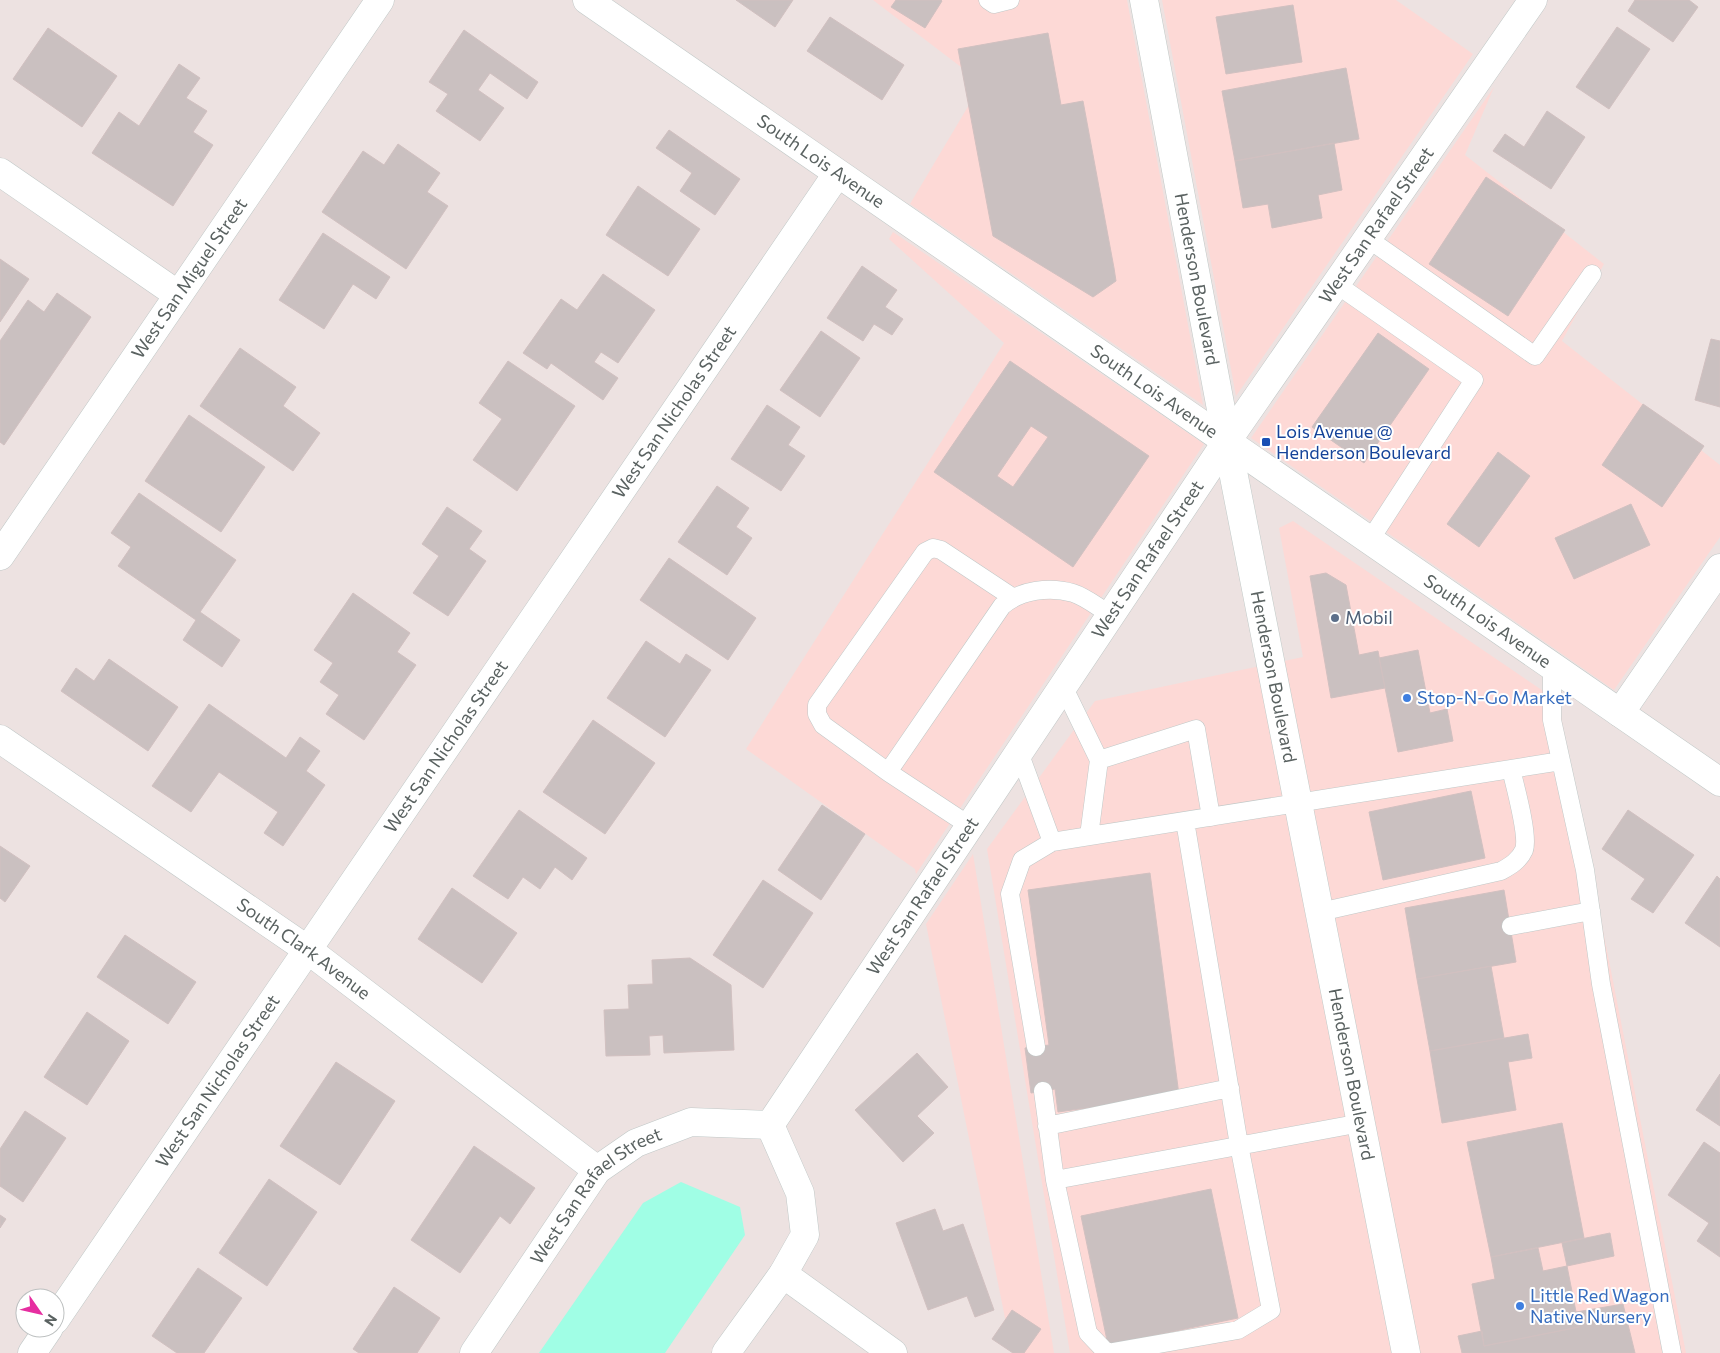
<svg xmlns="http://www.w3.org/2000/svg" width="1720" height="1353" font-family="Commissioner,sans-serif">
<rect width="100%" height="100%" fill="#ede2e1"/>
<!-- commercial -->
<path fill="#fdd9d6" d="M 873,0 L 1127,0 L 1203,405 L 910,204 L 982,83 Z
M 1162,0 L 1396,0 L 1473,54 L 1236,396 Z
M 1494,87 L 1465,155 L 1604,264 L 1562,341 L 1720,465 L 1720,537 L 1614,690 L 1251,438 Z
M 893,232 L 1204,444 L 916,874 L 915,869 L 746,749 L 1004,343 L 889,239 Z
M 1293,521 L 1558,701 L 1686,1353 L 1070,1353 L 987,849 L 1095,701 L 1303,657 L 1279,528 Z
M 973,854 L 1054,1353 L 1012,1353 L 926,924 Z"/>
<!-- water -->
<path fill="#a0fee5" d="M 681,1182 L 740,1207 L 745,1235 L 665,1353 L 539,1353 L 643,1203 Z"/>
<!-- building -->
<path fill="#cac0c0" stroke="#d1c0c0" fill-rule="evenodd" d="M 736,0 L 793,0 L 775,27 Z
M 896,0 L 941,0 L 942,1 L 925,28 L 891,7 Z
M 1635,0 L 1689,0 L 1698,7 L 1673,42 L 1628,11 Z
M 1293,5 L 1302,62 L 1226,74 L 1216,17 Z
M 830,17 L 904,65 L 882,100 L 807,51 Z
M 1617,27 L 1650,49 L 1609,109 L 1576,87 Z
M 48,28 L 117,76 L 82,127 L 13,79 Z
M 464,30 L 538,82 L 527,99 L 490,73 L 478,90 L 504,108 L 480,141 L 436,111 L 448,94 L 429,82 Z
M 1048,33 L 1061,105 L 1083,101 L 1114,268 L 1116,281 L 1093,297 L 993,236 L 958,49 Z
M 179,64 L 200,78 L 186,98 L 207,111 L 193,132 L 213,145 L 173,206 L 92,153 L 119,112 L 139,126 Z
M 1346,68 L 1359,139 L 1235,161 L 1222,91 Z
M 1547,111 L 1585,137 L 1551,189 L 1493,151 L 1505,134 L 1524,147 Z
M 669,130 L 740,179 L 715,215 L 680,191 L 692,173 L 656,148 Z
M 1334,143 L 1342,190 L 1318,195 L 1322,218 L 1272,228 L 1268,204 L 1243,208 L 1235,161 Z
M 398,144 L 440,173 L 427,192 L 448,206 L 406,269 L 322,212 L 363,151 L 384,165 Z
M 1486,177 L 1565,230 L 1508,316 L 1429,264 Z
M 638,186 L 700,229 L 668,276 L 606,235 Z
M 323,233 L 390,277 L 376,299 L 353,284 L 324,329 L 279,300 Z
M 0,259 L 29,279 L 0,322 Z
M 862,266 L 897,290 L 885,307 L 903,319 L 892,335 L 874,324 L 863,341 L 827,318 Z
M 603,274 L 655,310 L 618,363 L 601,352 L 594,362 L 618,378 L 603,400 L 551,363 L 547,369 L 523,353 L 561,299 L 577,310 Z
M 57,293 L 91,317 L 4,445 L 0,442 L 0,341 L 28,300 L 44,312 Z
M 821,331 L 860,358 L 820,417 L 780,390 Z
M 1378,333 L 1429,369 L 1364,463 L 1312,427 Z
M 1711,339 L 1720,341 L 1720,407 L 1695,400 Z
M 240,348 L 296,387 L 283,406 L 320,433 L 293,471 L 200,406 Z
M 508,361 L 575,406 L 517,491 L 473,460 L 502,419 L 479,403 Z
M 1010,361 L 1149,456 L 1073,567 L 934,472 ZM 1031,426 L 1048,437 L 1013,487 L 997,476 Z
M 1643,404 L 1704,446 L 1662,507 L 1602,465 Z
M 767,405 L 800,427 L 788,445 L 805,456 L 781,491 L 731,459 Z
M 189,415 L 265,467 L 221,532 L 145,481 Z
M 1498,452 L 1530,476 L 1479,547 L 1447,524 Z
M 717,486 L 749,508 L 736,527 L 752,538 L 727,575 L 678,542 Z
M 139,493 L 236,560 L 200,612 L 240,640 L 222,667 L 183,640 L 196,620 L 118,566 L 131,547 L 111,533 Z
M 1631,504 L 1650,545 L 1574,579 L 1555,538 Z
M 447,507 L 482,531 L 469,549 L 486,561 L 448,616 L 413,593 L 439,556 L 422,544 Z
M 669,558 L 756,618 L 728,660 L 640,600 Z
M 1326,573 L 1346,585 L 1359,655 L 1378,651 L 1385,688 L 1331,698 L 1310,576 Z
M 353,593 L 410,633 L 397,652 L 416,665 L 364,740 L 326,714 L 339,695 L 320,682 L 333,663 L 314,650 Z
M 646,641 L 680,664 L 686,654 L 711,670 L 665,737 L 607,698 Z
M 1418,650 L 1430,713 L 1447,709 L 1453,741 L 1398,752 L 1379,658 Z
M 109,659 L 178,707 L 148,751 L 61,691 L 76,668 L 94,681 Z
M 209,704 L 286,758 L 300,737 L 320,751 L 306,771 L 325,785 L 283,846 L 264,833 L 278,812 L 219,772 L 191,812 L 152,786 Z
M 593,720 L 655,763 L 605,834 L 543,792 Z
M 1471,791 L 1485,858 L 1383,880 L 1369,812 Z
M 822,805 L 865,834 L 821,900 L 778,870 Z
M 519,810 L 587,858 L 572,880 L 555,867 L 540,889 L 523,877 L 508,899 L 473,876 Z
M 1628,810 L 1694,855 L 1653,913 L 1631,899 L 1645,879 L 1602,849 Z
M 0,846 L 30,866 L 5,902 L 0,898 Z
M 1150,873 L 1179,1095 L 1058,1112 L 1055,1089 L 1031,1093 L 1025,1048 L 1049,1045 L 1028,890 Z
M 1717,876 L 1720,879 L 1720,947 L 1685,923 Z
M 763,880 L 813,913 L 763,988 L 713,955 Z
M 452,888 L 517,933 L 482,983 L 418,939 Z
M 1504,890 L 1516,962 L 1417,979 L 1405,908 Z
M 125,935 L 196,982 L 168,1024 L 97,977 Z
M 690,958 L 731,985 L 734,1050 L 664,1053 L 663,1035 L 649,1036 L 650,1055 L 606,1056 L 604,1010 L 629,1009 L 628,985 L 653,984 L 652,960 Z
M 1491,966 L 1504,1038 L 1430,1051 L 1417,979 Z
M 87,1012 L 129,1041 L 87,1105 L 44,1077 Z
M 1528,1034 L 1532,1058 L 1508,1062 L 1516,1110 L 1442,1123 L 1430,1051 Z
M 917,1053 L 948,1087 L 917,1116 L 934,1133 L 903,1162 L 855,1110 Z
M 336,1062 L 395,1101 L 340,1185 L 280,1146 Z
M 1720,1074 L 1720,1126 L 1696,1110 Z
M 25,1111 L 66,1138 L 23,1202 L 0,1186 L 0,1149 Z
M 1562,1123 L 1584,1238 L 1491,1257 L 1467,1142 Z
M 1704,1142 L 1720,1153 L 1720,1257 L 1697,1241 L 1709,1223 L 1668,1195 Z
M 474,1146 L 535,1188 L 510,1224 L 500,1216 L 460,1273 L 411,1240 Z
M 269,1179 L 317,1212 L 267,1286 L 219,1253 Z
M 1211,1189 L 1238,1318 L 1108,1345 L 1081,1216 Z
M 935,1209 L 943,1231 L 963,1224 L 994,1310 L 975,1317 L 967,1296 L 928,1310 L 896,1223 Z
M 0,1215 L 6,1219 L 0,1228 Z
M 1610,1233 L 1614,1256 L 1567,1266 L 1562,1243 Z
M 1538,1248 L 1543,1271 L 1567,1266 L 1579,1327 L 1484,1346 L 1472,1284 L 1495,1279 L 1491,1257 Z
M 198,1268 L 242,1298 L 204,1353 L 177,1353 L 152,1336 Z
M 394,1287 L 440,1318 L 417,1353 L 359,1353 L 353,1349 Z
M 1623,1304 L 1635,1353 L 1462,1353 L 1458,1336 L 1482,1331 L 1484,1346 L 1579,1327 L 1576,1312 Z
M 1012,1310 L 1041,1329 L 1024,1353 L 1013,1353 L 992,1339 Z"/>
<g fill="none" stroke-linecap="round" stroke-linejoin="round">
<defs>
<path id="service" d="M 988,0 L 994,4 L 1010,0
M 1367,238 L 1535,356 L 1592,274
M 1336,284 L 1474,380 L 1370,540
M 1552,666 L 1552,720 L 1585,870 L 1601,984 L 1672,1353
M 1063,686 L 1099,760 L 1089,836
M 1019,752 L 1052,842
M 1099,760 L 1196,729 L 1211,817
M 888,772 L 823,725 L 817,714 L 817,705 L 925,552 L 933,548 L 941,550 L 1012,597
M 970,826 L 888,772 L 1002,606 C 1020,590 1050,586 1073,593 C 1086,597 1099,608 1111,615
M 1320,912 L 1501,871 C 1510,866 1519,861 1524,850 C 1529,836 1515,786 1511,769
M 1511,926 L 1591,911
M 1036,1047 L 1010,894 L 1022,860 L 1052,842 L 1561,761
M 1043,1091 L 1055,1180 L 1088,1333 L 1107,1353 L 1238,1330 L 1271,1310 L 1239,1145 L 1185,821
M 1047,1126 L 1230,1088
M 1055,1180 L 1361,1123"/>
<g id="minor">
<path d="M 0,172 L 177,294"/>
<path id="s1" d="M 0,556 L 380,0"/>
<path d="M 1620,713 L 1720,568"/>
<path id="s2" d="M 0,739 L 308,950 L 597,1170"/>
<path id="s3" d="M 770,1125 L 1227,441 L 1533,0"/>
<path d="M 783,1274 L 893,1353"/>
<path id="s4" d="M 55,1320 L 837,174"/>
<path d="M 32,1353 L 49,1328"/>
<path id="s5" d="M 474,1353 L 597,1170 L 636,1143 L 691,1122 L 770,1125"/>
<path d="M 726,1353 L 783,1274 L 805,1235 L 800,1193 L 770,1125"/>
</g>
<g id="tertiary">
<path id="s6" d="M 587,0 L 1720,782"/>
</g>
<g id="secondary">
<path id="s7" d="M 1144,0 L 1227,441 L 1406,1353"/>
</g>
</defs>
<!-- service casing -->
<use href="#service" stroke="#c0c8c7" stroke-width="19"/>
<!-- minor casing -->
<use href="#minor" stroke="#c0c8c7" stroke-width="29"/>
<!-- tertiary casing -->
<use href="#tertiary" stroke="#c0c8c7" stroke-width="29"/>
<!-- secondary casing -->
<use href="#secondary" stroke="#c1cac8" stroke-width="29"/>
<!-- service -->
<use href="#service" stroke="#fff" stroke-width="18"/>
<!-- minor -->
<use href="#minor" stroke="#fff" stroke-width="28"/>
<!-- tertiary -->
<use href="#tertiary" stroke="#fff" stroke-width="28"/>
<!-- secondary -->
<use href="#secondary" stroke="#fff" stroke-width="28"/>
</g>
<!-- markers -->
<rect fill="#1a4fb4" stroke="#fff" stroke-width="2" x="1261" y="437" width="10" height="10" rx="2.5"/>
<circle fill="#5c6f8a" stroke="#fff" stroke-width="2" cx="1335" cy="618" r="5"/>
<g fill="#3f7fe0" stroke="#fff" stroke-width="2">
<circle cx="1407" cy="698" r="5"/>
<circle cx="1520" cy="1306" r="5"/>
</g>
<g text-anchor="middle" stroke-width="4" stroke-linejoin="round" paint-order="stroke">
<!-- street labels -->
<g font-size="18" fill="#5a6261" stroke="#fff">
<text dy="6" stroke="none"><textPath href="#s6" startOffset="284">South Lois Avenue</textPath></text>
<text dy="6" stroke="none"><textPath href="#s3" startOffset="1085">West San Rafael Street</textPath></text>
<text dy="6" stroke="none"><textPath href="#s1" startOffset="336">West San Miguel Street</textPath></text>
<text dy="6" stroke="none"><textPath href="#s7" startOffset="284">Henderson Boulevard</textPath></text>
<text dy="6" stroke="none"><textPath href="#s6" startOffset="689">South Lois Avenue</textPath></text>
<text dy="6" stroke="none"><textPath href="#s4" startOffset="1099">West San Nicholas Street</textPath></text>
<text dy="6" stroke="none"><textPath href="#s3" startOffset="680">West San Rafael Street</textPath></text>
<text dy="6" stroke="none"><textPath href="#s6" startOffset="1094">South Lois Avenue</textPath></text>
<text dy="6" stroke="none"><textPath href="#s7" startOffset="689">Henderson Boulevard</textPath></text>
<text dy="6" stroke="none"><textPath href="#s4" startOffset="694">West San Nicholas Street</textPath></text>
<text dy="6" stroke="none"><textPath href="#s3" startOffset="275">West San Rafael Street</textPath></text>
<text dy="6" stroke="none"><textPath href="#s2" startOffset="369">South Clark Avenue</textPath></text>
<text dy="6" stroke="none"><textPath href="#s7" startOffset="1094">Henderson Boulevard</textPath></text>
<text dy="6" stroke="none"><textPath href="#s4" startOffset="289">West San Nicholas Street</textPath></text>
<text dy="6" stroke="none"><textPath href="#s5" startOffset="202">West San Rafael Street</textPath></text>
</g>
<!-- transit labels -->
<g font-size="18" fill="#164399" stroke="#fff" text-anchor="start">
<text x="1276" y="438">Lois Avenue @<tspan x="1276" dy="21">Henderson Boulevard</tspan></text>
</g>
<!-- service labels -->
<g font-size="18" fill="#4e5e75" stroke="#fff" text-anchor="start">
<text x="1345" y="624">Mobil</text>
</g>
<!-- shop labels -->
<g font-size="18" fill="#366cbe" stroke="#fff" text-anchor="start">
<text x="1417" y="704">Stop-N-Go Market</text>
<text x="1530" y="1302">Little Red Wagon<tspan x="1530" dy="21">Native Nursery</tspan></text>
</g>
</g>
<!-- north arrow -->
<g transform="translate(40 1313) rotate(124)"><circle r="24" fill="#ffffff" stroke="#bdc0c0"/>
<path d="M0-4L9 19L0 12L-9 19Z" fill="#e62ea0"/>
<text y="-8" font-size="14" font-weight="bold" text-anchor="middle" fill="#5a6261">N</text>
</g>
</svg>
